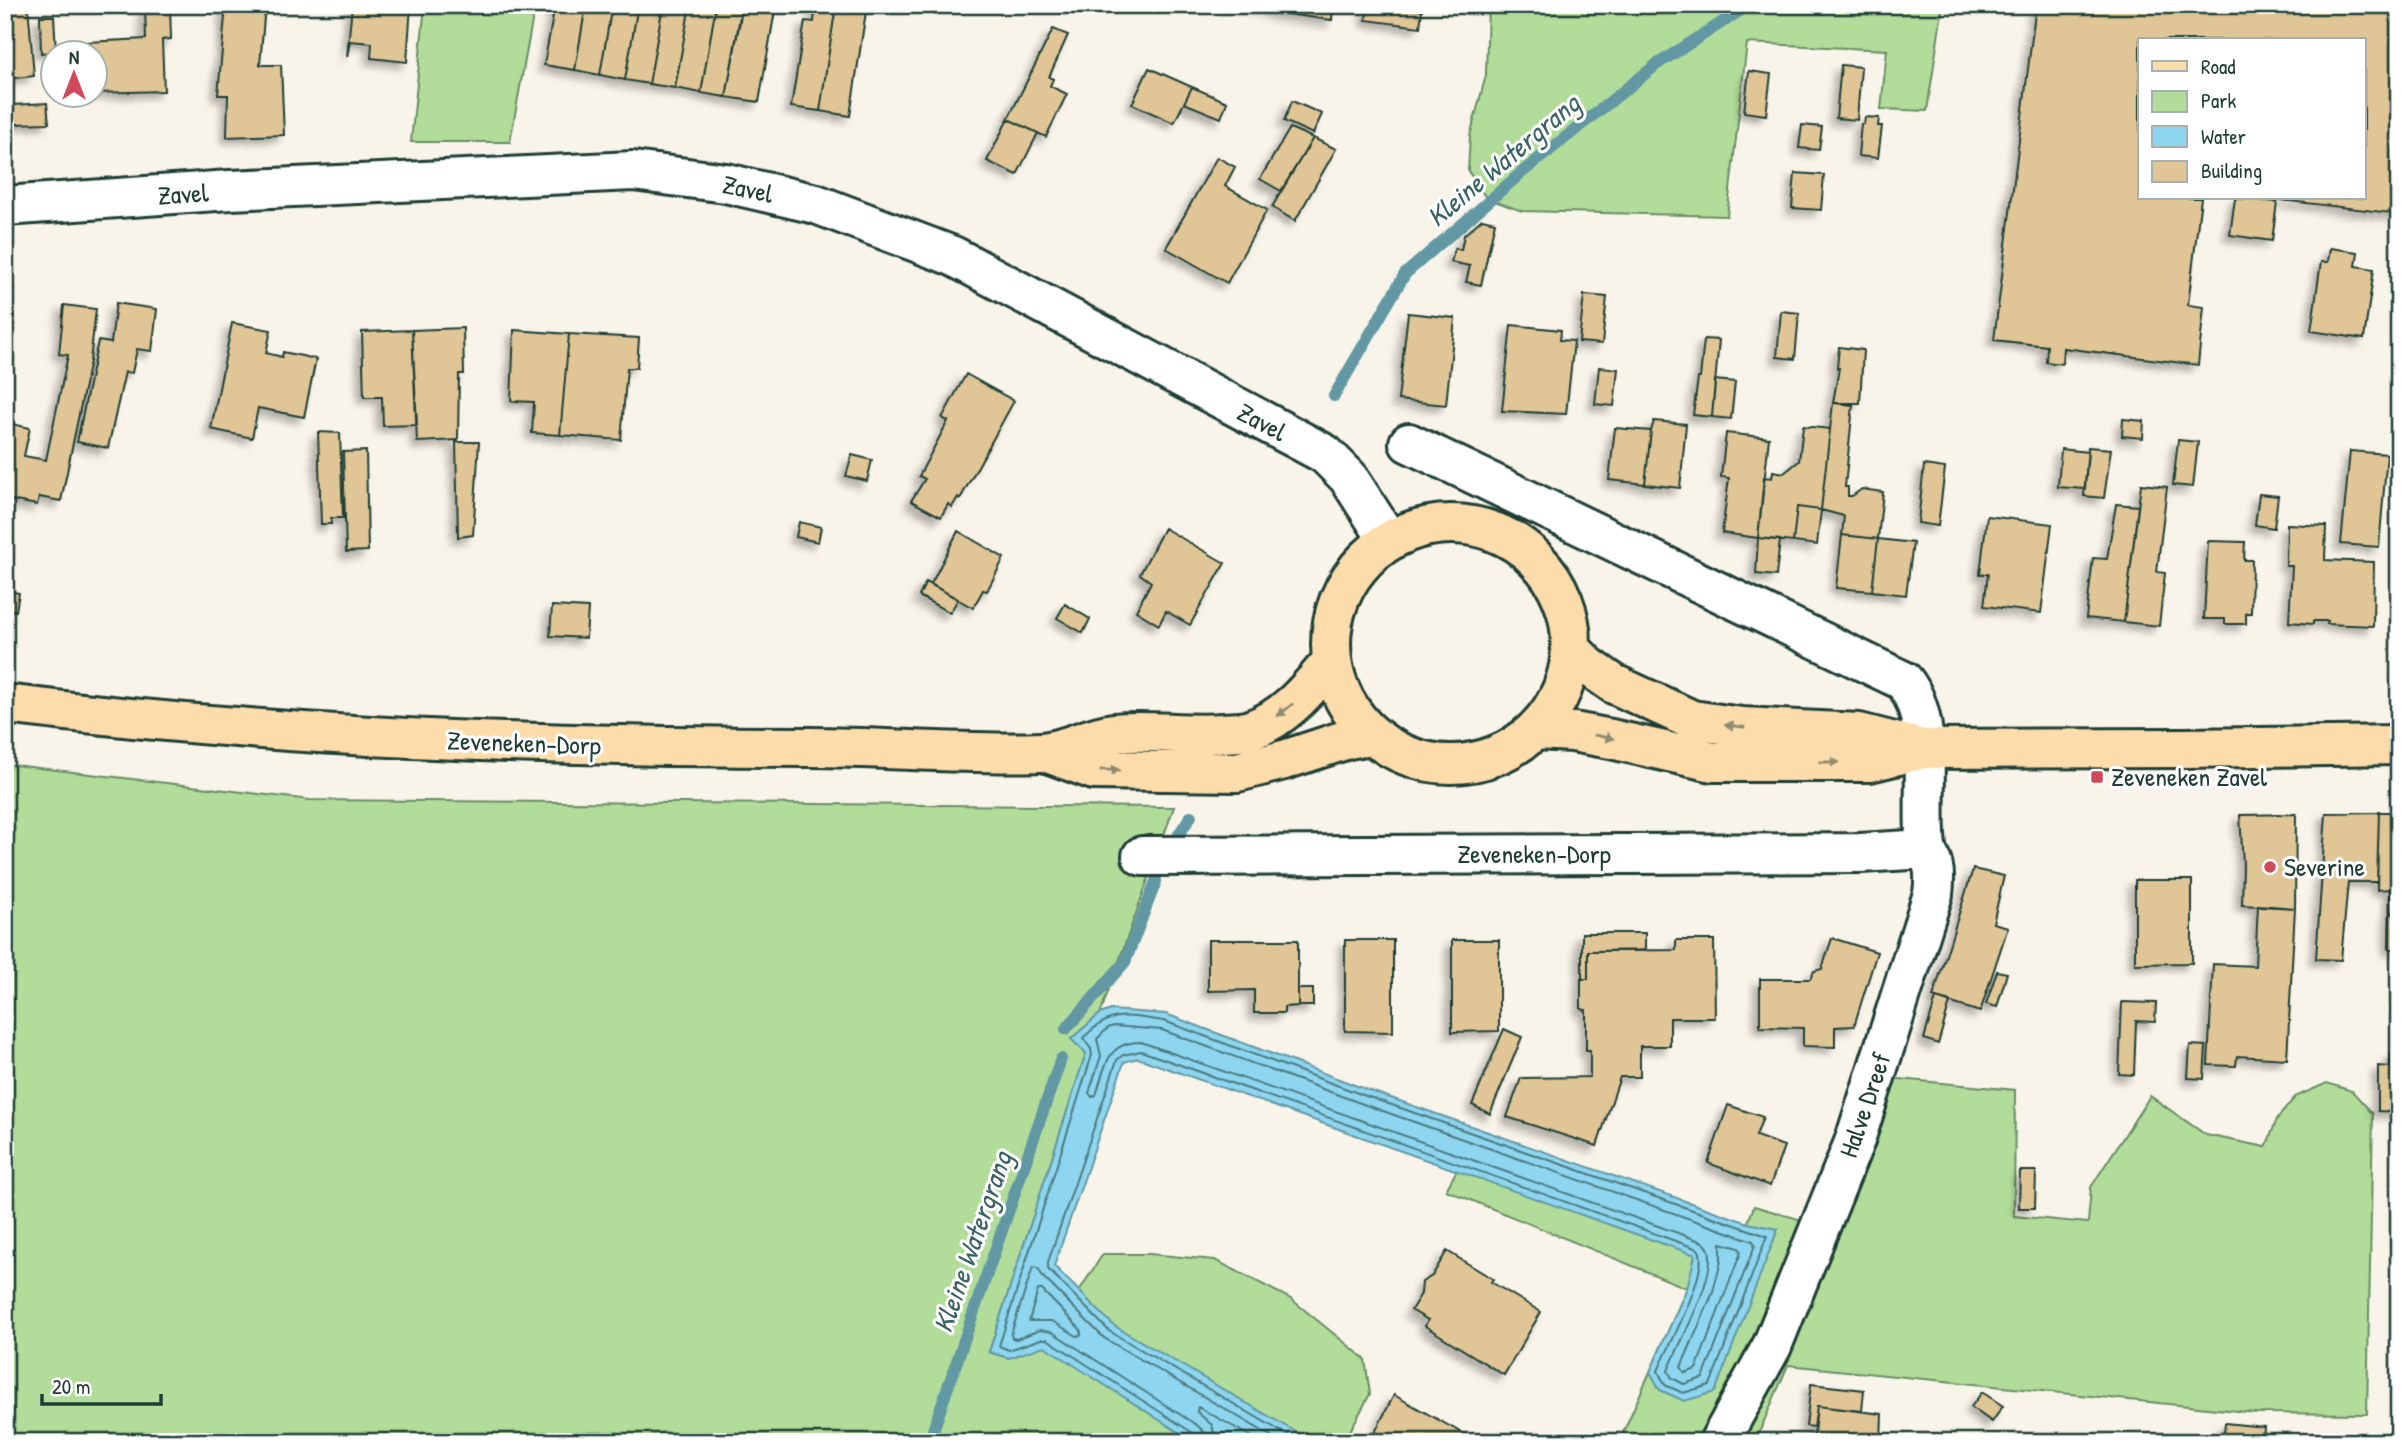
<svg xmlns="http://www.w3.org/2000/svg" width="2404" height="1447" font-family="'Patrick Hand',sans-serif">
<defs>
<filter id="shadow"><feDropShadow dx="-6" dy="6" stdDeviation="3.5" flood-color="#0004"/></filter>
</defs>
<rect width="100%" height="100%" fill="#f9f4ea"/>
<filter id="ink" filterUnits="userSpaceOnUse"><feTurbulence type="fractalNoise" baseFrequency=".0143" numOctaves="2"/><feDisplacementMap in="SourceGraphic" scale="14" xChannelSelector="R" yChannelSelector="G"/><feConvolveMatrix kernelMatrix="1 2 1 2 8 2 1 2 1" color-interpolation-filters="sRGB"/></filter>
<g filter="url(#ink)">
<!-- green -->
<path fill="#b2dc99" stroke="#688c66" stroke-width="2" d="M 425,5 L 535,5 L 510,142 L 411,142 Z
M 1488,5 L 1943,5 L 1927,111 L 1881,109 L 1887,50 L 1747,43 L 1727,216 L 1522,211 L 1486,198 L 1468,171 L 1470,136 L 1486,75 Z
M 5,764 L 310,800 L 1174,807 L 1100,1014 L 1071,1039 L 1086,1053 L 989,1352 L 1009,1358 L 1044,1345 L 1103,1254 L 1149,1254 L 1215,1260 L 1291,1299 L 1365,1359 L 1370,1394 L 1344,1442 L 5,1442 Z
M 1889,1078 L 2015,1090 L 2014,1216 L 2088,1223 L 2091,1187 L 2150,1096 L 2206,1135 L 2266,1147 L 2277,1119 L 2295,1097 L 2327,1083 L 2352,1091 L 2373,1114 L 2367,1414 L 2256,1413 L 1788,1365 L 1755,1442 L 1619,1442 L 1687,1288 L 1446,1190 L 1457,1170 L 1731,1267 L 1754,1206 L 1836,1230 Z"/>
<!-- water -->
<path fill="#8ed5ef" stroke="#6298a4" stroke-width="2" d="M 1111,1010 L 1166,1014 L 1368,1090 L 1748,1223 L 1778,1229 L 1715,1392 L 1684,1401 L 1660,1390 L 1650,1372 L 1687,1288 L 1695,1255 L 1138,1058 L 1124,1062 L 1054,1266 L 1113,1325 L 1313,1442 L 1194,1442 L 1044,1346 L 1009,1358 L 989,1352 L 1086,1053 L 1071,1039 L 1100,1014 Z"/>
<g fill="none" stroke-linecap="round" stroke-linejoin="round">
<!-- shore -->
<path stroke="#4b7a7f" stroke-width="2" d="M 1114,1026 L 1162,1030 L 1363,1104 L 1753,1241 L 1755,1245 L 1703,1378 L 1684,1384 L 1672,1378 L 1668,1371 C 1680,1341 1711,1287 1710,1256 C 1710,1249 1707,1246 1703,1242 L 1141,1042 C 1106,1042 1105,1068 1096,1095 L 1092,1097 L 1089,1093 L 1101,1056 L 1097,1039 L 1108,1028 Z
M 1721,1243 L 1739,1248 L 1741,1252 L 1696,1369 L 1685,1373 L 1681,1367 L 1712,1295 L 1721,1261 Z
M 1038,1290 L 1042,1290 L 1081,1330 L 1081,1335 L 1077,1336 L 1052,1321 L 1029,1321 Z
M 1196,1442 L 1193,1433 L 1047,1339 L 1041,1339 L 1009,1350 L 999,1346 L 1092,1055 L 1091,1049 L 1083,1038 C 1111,1009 1127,1016 1164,1021 L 1366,1096 L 1767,1236 L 1710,1385 L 1683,1393 L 1665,1385 L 1658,1371 C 1667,1349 1712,1267 1698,1249 L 1141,1051 L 1123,1055 L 1117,1060 L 1048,1262 L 1048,1269 L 1109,1331 L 1299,1442
M 1205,1442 L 1204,1432 L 1198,1426 L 1052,1332 L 1040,1330 L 1016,1339 L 1012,1338 L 1011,1334 L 1033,1267 L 1038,1268 L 1043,1277 L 1104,1338 L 1281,1442
M 1216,1442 L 1212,1425 L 1197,1412 L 1198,1407 L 1261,1442"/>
<!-- stream -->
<path stroke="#6298a4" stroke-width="12" d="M 1334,396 L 1405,274 L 1520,174 L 1656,65 L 1749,5
M 1179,834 L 1191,816
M 1066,1029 L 1125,962 L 1156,881
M 929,1442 L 1061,1059"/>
</g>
<!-- building -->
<path fill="#e0c696" stroke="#1f3d34" stroke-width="2" filter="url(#shadow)" d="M 5,5 L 28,5 L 34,76 L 5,79 Z
M 145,5 L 170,5 L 171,39 L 162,40 L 164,91 L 94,93 L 94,52 L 86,52 L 86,42 L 146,39 Z
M 226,5 L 265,5 L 260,65 L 281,65 L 284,135 L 227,137 L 228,95 L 218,95 Z
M 352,5 L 411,5 L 407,62 L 371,58 L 372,43 L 350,41 L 347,57 Z
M 555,5 L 586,5 L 575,70 L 544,65 Z
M 586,5 L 612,5 L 600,75 L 575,70 Z
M 612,5 L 638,5 L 625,80 L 600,75 Z
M 638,5 L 663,5 L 649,84 L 625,80 Z
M 663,5 L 690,5 L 675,88 L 649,84 Z
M 690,5 L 716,5 L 701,93 L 675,88 Z
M 716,5 L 742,9 L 726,97 L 701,93 Z
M 742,5 L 776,5 L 759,102 L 726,97 Z
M 816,5 L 836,5 L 820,111 L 791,107 L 805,21 L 814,22 Z
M 836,5 L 867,5 L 850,116 L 820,111 Z
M 1239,5 L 1333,5 L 1332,20 L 1272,12 L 1272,9 Z
M 1368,5 L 1422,10 L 1420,27 L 1366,20 Z
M 2036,5 L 2399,5 L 2399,214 L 2263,198 L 2364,198 L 2364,40 L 2140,40 L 2140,198 L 2201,198 L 2188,305 L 2204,307 L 2198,365 L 2063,348 L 2062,364 L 2046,362 L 2047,346 L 1994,340 Z
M 40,16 L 54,16 L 56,52 L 41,53 Z
M 1053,29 L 1068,35 L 1049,77 L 1053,79 L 1050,86 L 1067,94 L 1046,137 L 1008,119 Z
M 1841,65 L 1861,67 L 1857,120 L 1836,118 Z
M 1149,68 L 1192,87 L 1174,123 L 1132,104 Z
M 1749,71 L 1771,74 L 1766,115 L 1744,112 Z
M 1192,87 L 1227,102 L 1221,118 L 1184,103 Z
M 1292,101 L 1322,114 L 1313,134 L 1284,121 Z
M 47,103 L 49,123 L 14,124 L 13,105 Z
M 1865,117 L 1879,118 L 1878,126 L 1882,126 L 1878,158 L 1858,156 L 1861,124 L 1864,124 Z
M 1008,119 L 1038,133 L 1017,175 L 987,161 Z
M 1802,125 L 1822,127 L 1819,150 L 1799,148 Z
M 1290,128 L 1313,138 L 1281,191 L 1260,179 Z
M 1313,138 L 1336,149 L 1295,221 L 1272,207 Z
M 1217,157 L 1235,167 L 1225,186 L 1267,210 L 1227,283 L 1166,248 Z
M 1795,173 L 1824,175 L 1821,210 L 1792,208 Z
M 2235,198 L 2277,202 L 2272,241 L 2230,235 Z
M 1482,219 L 1495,222 L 1481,285 L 1466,282 L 1470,266 L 1451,262 L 1455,248 L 1461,250 L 1464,235 Z
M 2330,248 L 2358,252 L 2356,266 L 2374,269 L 2364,339 L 2311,331 L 2321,262 L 2328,262 Z
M 1584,295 L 1607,297 L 1602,344 L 1579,342 Z
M 116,303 L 157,309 L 152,351 L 137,349 L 132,373 L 125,372 L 108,448 L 77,442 L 98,341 L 111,343 Z
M 64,305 L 96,309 L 90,361 L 61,501 L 39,497 L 37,505 L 5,499 L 5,453 L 12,424 L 30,428 L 24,456 L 46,460 L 68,355 L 59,354 Z
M 1781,311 L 1799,313 L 1795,359 L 1777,357 Z
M 1408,313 L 1455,318 L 1446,405 L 1398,400 Z
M 5,322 L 12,323 L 5,357 Z
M 232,323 L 271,330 L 266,353 L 282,357 L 283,352 L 316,359 L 304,417 L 258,408 L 252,438 L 211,429 Z
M 1511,325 L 1561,330 L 1560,340 L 1574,341 L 1566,414 L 1502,411 Z
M 463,328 L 464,374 L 459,374 L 458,440 L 417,442 L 412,330 Z
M 412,330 L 417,425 L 383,426 L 382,397 L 364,397 L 362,332 Z
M 514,330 L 569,334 L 560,435 L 532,433 L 534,402 L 511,401 Z
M 569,334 L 639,338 L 637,368 L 627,368 L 621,440 L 560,435 Z
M 1704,339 L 1719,340 L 1712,417 L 1693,415 L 1698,378 L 1700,378 Z
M 1839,347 L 1863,350 L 1860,403 L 1833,403 L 1839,368 L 1837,368 Z
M 1599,367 L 1618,369 L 1614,406 L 1595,404 Z
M 966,374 L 1014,401 L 960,499 L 958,497 L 952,507 L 948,504 L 941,517 L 911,501 L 925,479 L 919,476 L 948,421 L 942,418 Z
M 1715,380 L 1735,382 L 1731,419 L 1712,417 Z
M 1833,403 L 1853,405 L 1845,487 L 1848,487 L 1848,496 L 1852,496 L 1862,489 L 1883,492 L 1878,539 L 1842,535 L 1844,516 L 1821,510 Z
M 2123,419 L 2144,421 L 2143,438 L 2122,436 Z
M 1654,421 L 1686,424 L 1680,488 L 1645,484 L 1651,431 Z
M 1803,426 L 1830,429 L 1821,510 L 1797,507 L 1793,542 L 1758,538 L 1764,477 L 1772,478 L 1773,471 L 1784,473 L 1799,461 Z
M 1615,428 L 1651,431 L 1645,484 L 1609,480 Z
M 318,432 L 340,433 L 343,518 L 331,518 L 331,524 L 321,524 Z
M 1726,433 L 1769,438 L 1758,538 L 1722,533 L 1729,478 L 1721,477 Z
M 2178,440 L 2198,442 L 2193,487 L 2173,485 Z
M 456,442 L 479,442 L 473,535 L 458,537 Z
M 2088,447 L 2111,449 L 2104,498 L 2084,496 Z
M 2061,449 L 2088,452 L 2085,489 L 2058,487 Z
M 366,451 L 368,551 L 346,552 L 343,452 Z
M 2350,451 L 2387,454 L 2379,547 L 2341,544 Z
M 852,455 L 872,460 L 867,481 L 846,476 Z
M 1924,465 L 1945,468 L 1938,526 L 1918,523 Z
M 2141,484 L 2167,487 L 2157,572 L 2165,573 L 2159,626 L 2124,622 Z
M 2259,494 L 2278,496 L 2274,528 L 2255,525 Z
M 2116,504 L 2138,506 L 2124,622 L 2086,618 L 2093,558 L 2107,559 Z
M 1797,507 L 1821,510 L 1817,545 L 1793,542 Z
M 1987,516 L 2052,524 L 2041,613 L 1984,606 L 1988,574 L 1980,574 Z
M 799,522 L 821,527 L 818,542 L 796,537 Z
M 2287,524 L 2326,526 L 2325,560 L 2374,562 L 2373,626 L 2327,624 L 2328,621 L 2313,621 L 2313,624 L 2289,622 L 2292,566 L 2286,566 Z
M 1164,528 L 1225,563 L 1190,625 L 1166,611 L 1159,625 L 1136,611 L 1151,582 L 1140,574 Z
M 958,531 L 1004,558 L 987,591 L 983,590 L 973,608 L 931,584 Z
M 1842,535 L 1878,539 L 1872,591 L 1836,588 Z
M 1758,538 L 1780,540 L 1776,576 L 1756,574 Z
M 1878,539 L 1913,543 L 1906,595 L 1872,591 Z
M 2208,541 L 2245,542 L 2244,560 L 2252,560 L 2251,613 L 2246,613 L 2246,624 L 2225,624 L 2225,619 L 2204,619 Z
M 926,582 L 958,599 L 950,613 L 919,596 Z
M 5,590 L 19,593 L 16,611 L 5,609 Z
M 1065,604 L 1090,619 L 1083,633 L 1057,618 Z
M 552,606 L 588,608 L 586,638 L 550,636 Z
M 2379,812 L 2377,882 L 2348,882 L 2341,960 L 2316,959 L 2326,813 Z
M 2379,812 L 2399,812 L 2399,912 L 2390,912 L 2390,889 L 2377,890 Z
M 2296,814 L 2295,908 L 2242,905 L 2243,864 L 2240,815 Z
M 1973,869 L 2004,876 L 1993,923 L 2008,927 L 1980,1012 L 1933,997 Z
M 2135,880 L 2192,880 L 2192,963 L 2135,964 Z
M 2258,905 L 2295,908 L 2287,1059 L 2237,1056 L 2236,1066 L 2208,1065 L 2213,964 L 2255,966 Z
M 2390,914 L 2399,915 L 2399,949 L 2389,949 Z
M 1582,933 L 1645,933 L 1645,951 L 1588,951 L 1588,979 L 1582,979 Z
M 1832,938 L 1877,952 L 1854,1026 L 1835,1027 L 1835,1047 L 1803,1046 L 1803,1028 L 1760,1027 L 1760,979 L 1810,979 L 1814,971 L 1822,969 Z
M 1208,940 L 1298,940 L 1298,1006 L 1284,1007 L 1284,1013 L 1254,1013 L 1254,990 L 1208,991 Z
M 1345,940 L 1393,940 L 1393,1032 L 1345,1031 Z
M 1452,940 L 1499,940 L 1499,1031 L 1452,1032 Z
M 1676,940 L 1714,940 L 1715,1018 L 1670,1018 L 1670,1046 L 1640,1046 L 1640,1077 L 1620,1077 L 1597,1146 L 1507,1117 L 1521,1078 L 1590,1077 L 1590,1050 L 1586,1050 L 1586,1010 L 1581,1009 L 1581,979 L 1588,979 L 1588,951 L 1676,950 Z
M 1997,971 L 2007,973 L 1997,1007 L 1986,1004 Z
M 1298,989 L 1313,989 L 1313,1006 L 1298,1006 Z
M 1936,998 L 1950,1002 L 1938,1044 L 1924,1039 Z
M 2122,1002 L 2156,1003 L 2155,1022 L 2136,1021 L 2134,1075 L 2119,1074 Z
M 1504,1029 L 1522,1037 L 1490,1114 L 1472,1105 Z
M 2190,1045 L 2206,1046 L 2204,1079 L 2188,1078 Z
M 2391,1054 L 2399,1054 L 2399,1112 L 2378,1111 L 2378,1066 L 2390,1067 Z
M 1728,1105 L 1763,1117 L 1756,1136 L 1784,1146 L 1770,1186 L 1708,1163 Z
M 2020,1171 L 2036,1171 L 2035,1208 L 2019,1208 Z
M 1447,1251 L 1493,1279 L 1491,1282 L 1541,1312 L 1504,1375 L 1425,1326 L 1428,1320 L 1411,1310 L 1421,1294 L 1422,1282 L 1432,1276 Z
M 1811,1384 L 1864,1390 L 1862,1411 L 1817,1406 L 1814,1427 L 1806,1426 Z
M 1982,1392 L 2003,1406 L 1992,1422 L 1971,1407 Z
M 1394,1395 L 1478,1442 L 1379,1442 L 1372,1438 Z
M 1817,1406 L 1882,1414 L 1881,1442 L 1813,1442 Z
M 2225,1423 L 2264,1427 L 2263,1442 L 2223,1442 Z"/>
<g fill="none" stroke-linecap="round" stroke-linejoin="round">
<defs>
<path id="minor" d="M 5,206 L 230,190 L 633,171 L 726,183 L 816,204 L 953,256 L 1325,454 L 1348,477 L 1389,541
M 1409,443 L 1904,681 C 1936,722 1920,797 1926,847 C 1927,854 1932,860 1933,867 C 1935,875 1934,886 1933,894 L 1855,1140 L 1772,1346 L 1719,1442
M 1142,856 L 1860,853 L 1926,849"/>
<path id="primary" d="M1331 644a120 120 0 1 1 240 0a120 120 0 1 1-240 0Z
M 1572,650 L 1588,666 L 1614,684 L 1692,720 L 1742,727 L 1859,733 L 1918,748
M 5,704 C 273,737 540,747 809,747 C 886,747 964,755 1041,752 C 1065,751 1089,736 1113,733 C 1149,729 1186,736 1222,733 C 1231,732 1241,733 1250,730 C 1285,719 1309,688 1332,661
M 1536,730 L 1573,732 L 1611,739 L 1713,762 L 1869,762 L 1923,749 L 2183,748 L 2399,745
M 1045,752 L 1094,770 L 1237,772 L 1284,760 L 1348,739 L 1371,735"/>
</defs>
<!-- minor casing -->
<use href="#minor" stroke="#1f3d34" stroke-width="44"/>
<!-- primary casing -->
<use href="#primary" stroke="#1f3d34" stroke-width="44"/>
<!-- minor -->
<use href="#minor" stroke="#fff" stroke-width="38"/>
<!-- primary -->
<use href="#primary" stroke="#fddcac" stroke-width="38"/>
</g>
<!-- one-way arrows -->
<defs><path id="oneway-solid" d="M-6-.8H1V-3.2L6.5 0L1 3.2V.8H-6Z" transform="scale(1.75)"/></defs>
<g fill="#8e8c70">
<use href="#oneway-solid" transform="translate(1285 710) rotate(142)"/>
<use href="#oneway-solid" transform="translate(1735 726) rotate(-173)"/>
<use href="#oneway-solid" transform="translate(1604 737) rotate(11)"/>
<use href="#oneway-solid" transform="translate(1829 762)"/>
<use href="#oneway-solid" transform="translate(1110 770) rotate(1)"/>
</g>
</g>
<!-- markers -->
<g fill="#d1495b" stroke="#fff" stroke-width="2.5">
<rect x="2090" y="770" width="14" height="14" rx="3.5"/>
<circle cx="2270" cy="867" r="7"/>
</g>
<g text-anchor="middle" stroke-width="6" stroke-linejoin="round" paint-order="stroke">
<!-- street labels -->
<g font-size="26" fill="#1f3d34" stroke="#fff">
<text transform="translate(748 189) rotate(12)" y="9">Zavel</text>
<text transform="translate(183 194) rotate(-4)" y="9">Zavel</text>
<text transform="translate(1262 422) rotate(28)" y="9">Zavel</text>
<text transform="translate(524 743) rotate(2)" y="9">Zeveneken-Dorp</text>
<text x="1534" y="863">Zeveneken-Dorp</text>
<text transform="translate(1865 1105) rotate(-71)" y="9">Halve Dreef</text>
</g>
<!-- poi labels -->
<g font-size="26" fill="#1f3d34" stroke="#fff" text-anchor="start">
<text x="2111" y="786">Zeveneken Zavel</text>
<text x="2284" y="876">Severine</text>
</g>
<!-- water labels -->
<g font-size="28" font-style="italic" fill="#3b6363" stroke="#fff">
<text transform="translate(1503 160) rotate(-40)" y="10">Kleine Watergrang</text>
<text transform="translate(972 1242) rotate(-71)" y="10">Kleine Watergrang</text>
</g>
</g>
<!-- margin -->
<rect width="2404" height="1447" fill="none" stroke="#fff" stroke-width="28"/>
<rect x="14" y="14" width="2376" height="1419" fill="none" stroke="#1f3d34" stroke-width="2.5" filter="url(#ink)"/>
<!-- legend -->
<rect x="2138" y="38" width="228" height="161" fill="#ffffff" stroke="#a5b1ae" stroke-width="2"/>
<rect x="2152" y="61" width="35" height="10" fill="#fddcac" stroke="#a5b1ae" stroke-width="2"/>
<text x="2201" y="74" font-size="21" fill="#1f3d34">Road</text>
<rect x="2152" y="91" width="35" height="21" fill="#b2dc99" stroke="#a5b1ae" stroke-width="2"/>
<text x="2201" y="108" font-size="21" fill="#1f3d34">Park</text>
<rect x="2152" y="126" width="35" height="21" fill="#8ed5ef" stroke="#a5b1ae" stroke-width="2"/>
<text x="2201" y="144" font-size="21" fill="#1f3d34">Water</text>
<rect x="2152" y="161" width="35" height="21" fill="#e0c696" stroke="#a5b1ae" stroke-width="2"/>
<text x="2201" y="178" font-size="21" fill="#1f3d34">Building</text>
<!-- north arrow -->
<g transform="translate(74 74)"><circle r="33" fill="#ffffff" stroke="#a5b1ae" stroke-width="2"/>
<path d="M0-5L12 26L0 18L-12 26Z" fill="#d1495b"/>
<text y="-10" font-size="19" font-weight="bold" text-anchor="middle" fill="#1f3d34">N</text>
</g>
<!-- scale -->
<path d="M42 1394v10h119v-10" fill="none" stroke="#1f3d34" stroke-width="3.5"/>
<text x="52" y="1394" font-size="21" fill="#1f3d34" stroke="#ffffff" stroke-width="5" paint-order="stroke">20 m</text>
</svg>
